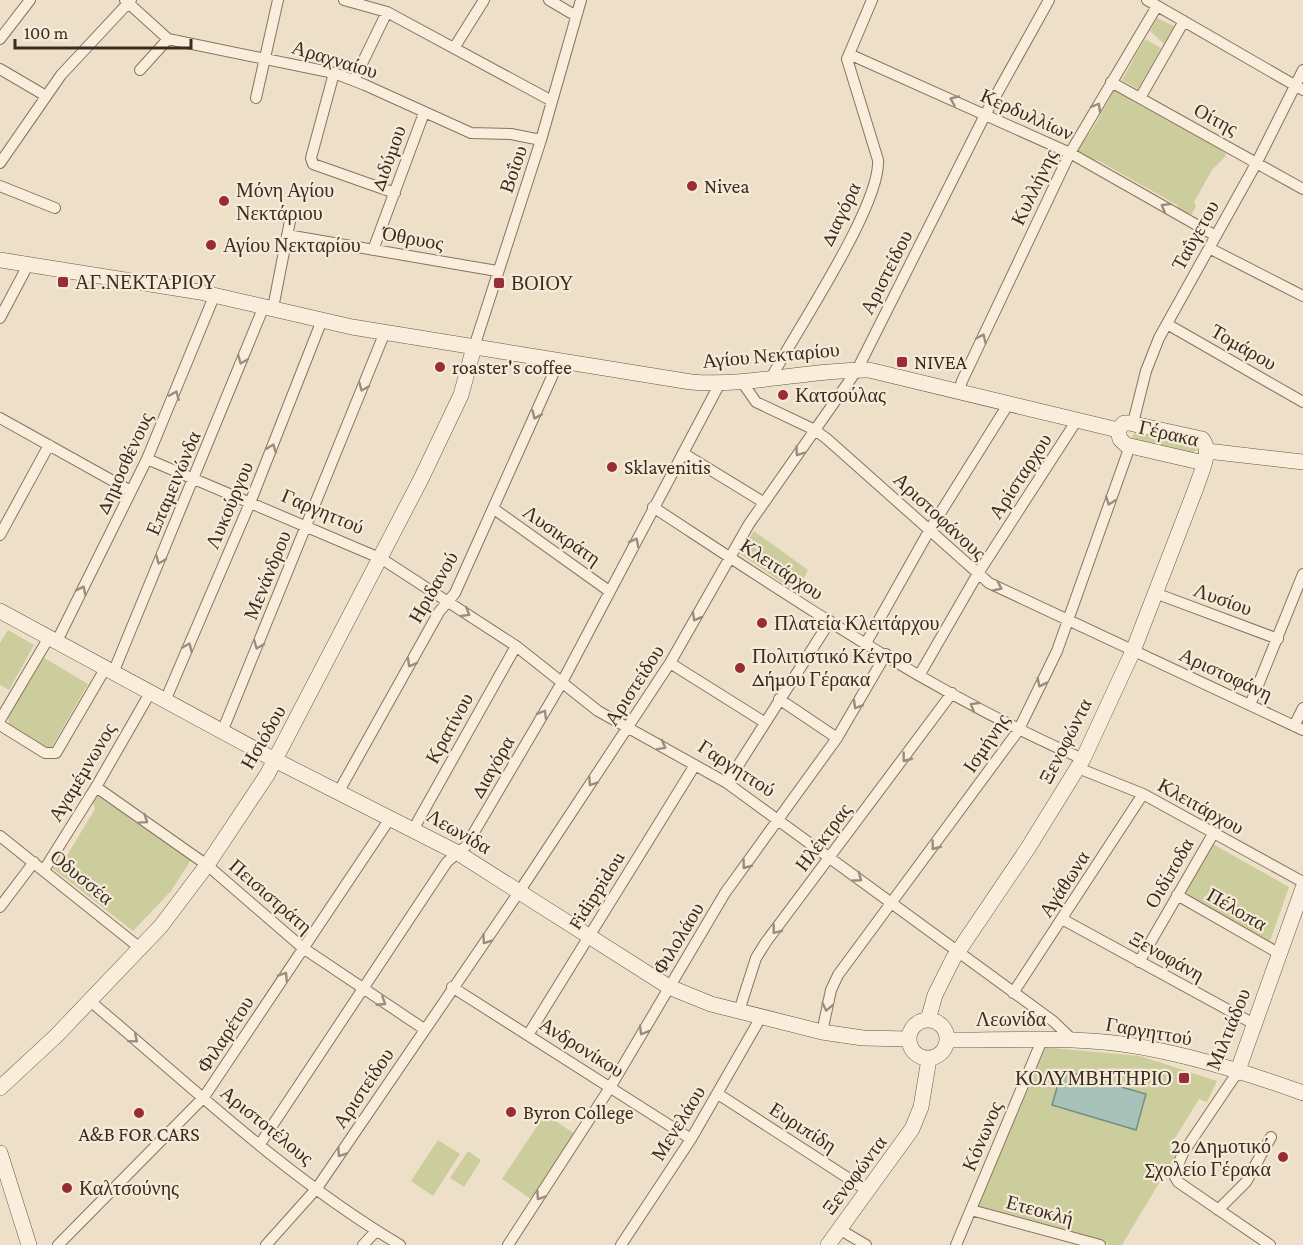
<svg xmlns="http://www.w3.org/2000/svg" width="1303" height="1245" font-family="'Crimson Pro',serif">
<rect width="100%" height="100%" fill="#eee0c8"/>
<!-- green -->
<path fill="#cbcd9c" d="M 1157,18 L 1174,26 L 1164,44 L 1150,31 Z
M 1145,39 L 1161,48 L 1138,89 L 1122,80 Z
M 1112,89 L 1130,96 L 1132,101 L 1196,136 L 1209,138 L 1226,151 L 1225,157 L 1212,170 L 1194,202 L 1196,206 L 1192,214 L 1187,215 L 1180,211 L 1177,205 L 1099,161 L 1080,156 L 1077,149 L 1092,130 L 1110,98 L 1109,94 Z
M 1135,432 L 1192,444 L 1198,450 L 1191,453 L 1135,441 L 1132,437 Z
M 754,531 L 808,570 L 796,592 L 740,554 Z
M 8,630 L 34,645 L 9,690 L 0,685 L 0,643 Z
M 41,656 L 88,684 L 50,750 L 9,726 L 8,715 Z
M 94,793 L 191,860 L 171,891 L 133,931 L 51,867 L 54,861 L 60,867 L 95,809 L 92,796 Z
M 1213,844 L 1289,887 L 1270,941 L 1185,893 Z
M 1041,1047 L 1140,1056 L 1217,1081 L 1207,1102 L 1199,1099 L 1169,1148 L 1177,1153 L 1122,1245 L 1110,1245 L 975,1209 Z
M 545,1114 L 575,1134 L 531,1199 L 502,1179 Z
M 438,1140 L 460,1154 L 433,1196 L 411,1181 Z
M 468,1151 L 481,1160 L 464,1187 L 450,1178 Z"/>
<!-- water -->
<path fill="#a9c2b9" stroke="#6f9186" stroke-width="1.5" d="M 1062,1070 L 1146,1094 L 1136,1130 L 1052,1105 Z"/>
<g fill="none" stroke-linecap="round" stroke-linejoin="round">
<defs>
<path id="street" d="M 125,0 L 168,39 L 334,73 L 365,85 L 471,133 L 511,134 L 541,140
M 344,0 L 387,12 L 552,101
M 549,0 L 576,16
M 1147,0 L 1303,90
M 0,39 L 30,0
M 454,48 L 484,0
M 849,54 L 1070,153 L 1216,236
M 0,69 L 46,96
M 140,70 L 168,39
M 334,73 L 311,158 L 313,164 L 395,193
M 354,80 L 387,12
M 1111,82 L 1303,189
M 256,98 L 278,0
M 1140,98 L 1184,21
M 0,163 L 61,75 L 131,0
M 0,186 L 55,208
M 287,235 L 497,271
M 1209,248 L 1303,296
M 373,250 L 424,113
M 273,308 L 290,221
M 0,318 L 28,265
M 1167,324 L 1303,402
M 474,347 L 541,140 L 581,0
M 770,380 C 795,332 881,206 878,160 L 847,59 L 872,0
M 742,382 L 756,402 L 815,430 L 827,439 L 989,583 L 1303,730
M 959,391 L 962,381 L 1070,153 L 1157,6
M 0,418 L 131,491
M 1133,423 L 1146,371 L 1159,338 L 1257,162 L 1303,70
M 683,453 L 763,502
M 147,459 L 382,559 L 516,646 L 598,711 L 727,783 L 1053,1021 L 1074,1041
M 653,507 C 792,598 931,693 1083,759
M 494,509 L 609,591
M 0,535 L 49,445
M 1155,593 L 1278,639
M 56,643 L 147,459 L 215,294
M 866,643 L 929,531 L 1009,403
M 670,663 L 764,722
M 113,673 L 264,306
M 920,674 L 977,575 L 1077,420
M 779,699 L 837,738
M 165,701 L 250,503 L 322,320
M 1250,705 L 1303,574
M 0,720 L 48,639
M 0,725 L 45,753 L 56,753 L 105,669
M 1294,726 L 1303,708
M 222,732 L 385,332
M 1078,768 L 1143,794 L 1303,882
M 727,783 L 830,621
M 96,787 L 207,865 L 303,948 L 424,1029
M 339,791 L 439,612 L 455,593 L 559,361
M 414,828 L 516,646
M 0,836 L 140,948
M 44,870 L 96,787 L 150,693
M 1177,895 L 1280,954
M 0,907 L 34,862
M 1062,919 L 1254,1024
M 1139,962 L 1213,834
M 452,987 L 691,1139
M 1013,993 L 1143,794
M 90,1001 C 190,1085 287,1178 400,1245
M 739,1011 L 756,958 L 766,942 L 952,693
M 822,1032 L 831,990 L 838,975 L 1018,731 L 1057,651 L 1130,446
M 528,1035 L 695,765
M 1237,1073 L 1183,1153 L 1174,1175 L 1178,1182 L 1270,1245
M 718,1094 L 868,1191
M 260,1144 L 447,862 L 466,846 L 561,684 L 719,385
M 971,1210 L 1100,1245
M 1218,1210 L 1246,1182 L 1271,1137
M 839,1229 L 866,1245
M 58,1245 L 204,1097 L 391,817
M 266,1245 L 317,1188 L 519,892 L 670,663 L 749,524 L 857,370 L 985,115 L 1049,0
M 363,1245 L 376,1231
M 508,1245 L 611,1086 L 725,893 L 837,738 L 886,654
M 621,1245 L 691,1139 L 761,1017
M 956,1245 L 1042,1040"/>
<path id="secondary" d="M 0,260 L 200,292 L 352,327 L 691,382 C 751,387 809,369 869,370 L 1118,430
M 1207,451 L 1303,462
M 0,611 L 275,760 L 458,853 L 669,987 L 711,1004 L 822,1032 L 863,1038 L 909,1039
M909 1039a19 19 0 1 1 38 0a19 19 0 1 1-38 0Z
M 928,1020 L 935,995 L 953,959 L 1028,848 L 1083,759 L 1133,651 L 1196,488 C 1200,474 1213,451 1202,439 L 1129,423 L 1124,423 L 1118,430 L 1120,439 L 1126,445 L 1204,463
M 948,1040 C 1006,1040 1064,1037 1122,1044 C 1180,1052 1248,1073 1303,1093
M 1237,1073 L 1303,888
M 0,1088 L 56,1036 L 161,926 L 207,865 L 267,775 L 421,479 L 461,395 L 474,347
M 0,1153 L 29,1245
M 828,1245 L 912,1129 L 921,1107 L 929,1059"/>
</defs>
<!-- street casing -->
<use href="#street" stroke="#8a725d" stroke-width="12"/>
<!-- secondary casing -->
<use href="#secondary" stroke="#6c5340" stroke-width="16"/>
<!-- street -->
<use href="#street" stroke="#f9eedc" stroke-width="10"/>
<!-- secondary -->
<use href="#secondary" stroke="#f9eedc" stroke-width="15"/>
</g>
<!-- one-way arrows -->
<defs><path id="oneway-chevron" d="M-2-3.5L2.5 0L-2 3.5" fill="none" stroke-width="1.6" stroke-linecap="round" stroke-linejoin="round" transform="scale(1.5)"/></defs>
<g stroke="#9a8c7e">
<use href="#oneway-chevron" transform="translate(954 100) rotate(-156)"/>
<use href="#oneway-chevron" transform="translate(1097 107) rotate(-60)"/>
<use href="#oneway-chevron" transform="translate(1165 207) rotate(-150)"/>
<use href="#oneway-chevron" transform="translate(982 338) rotate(-65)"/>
<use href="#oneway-chevron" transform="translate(242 360) rotate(112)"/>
<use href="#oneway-chevron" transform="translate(363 387) rotate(112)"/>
<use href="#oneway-chevron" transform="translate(175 395) rotate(-67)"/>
<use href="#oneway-chevron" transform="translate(536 415) rotate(114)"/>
<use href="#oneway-chevron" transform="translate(272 448) rotate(-69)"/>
<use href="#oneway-chevron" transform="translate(799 452) rotate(126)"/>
<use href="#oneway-chevron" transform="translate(1110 501) rotate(110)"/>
<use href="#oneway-chevron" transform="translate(635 542) rotate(-62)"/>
<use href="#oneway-chevron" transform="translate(160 560) rotate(113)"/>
<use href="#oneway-chevron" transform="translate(998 587) rotate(25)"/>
<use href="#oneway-chevron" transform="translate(82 590) rotate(-64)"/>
<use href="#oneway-chevron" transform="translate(466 613) rotate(31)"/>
<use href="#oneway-chevron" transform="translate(696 617) rotate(119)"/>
<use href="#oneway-chevron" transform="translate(258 645) rotate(112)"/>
<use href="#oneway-chevron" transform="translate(188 647) rotate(-67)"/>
<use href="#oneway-chevron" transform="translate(411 663) rotate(119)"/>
<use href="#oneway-chevron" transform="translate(1041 683) rotate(116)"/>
<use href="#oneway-chevron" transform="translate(857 705) rotate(120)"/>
<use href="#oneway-chevron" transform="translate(974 706) rotate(-150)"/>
<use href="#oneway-chevron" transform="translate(543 714) rotate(-60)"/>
<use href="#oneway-chevron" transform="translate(662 746) rotate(29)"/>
<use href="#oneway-chevron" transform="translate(906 758) rotate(127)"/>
<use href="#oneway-chevron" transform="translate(592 782) rotate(123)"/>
<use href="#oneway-chevron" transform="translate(144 820) rotate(34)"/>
<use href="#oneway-chevron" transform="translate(935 846) rotate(127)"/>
<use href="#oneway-chevron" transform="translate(746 865) rotate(127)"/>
<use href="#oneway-chevron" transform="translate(858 878) rotate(36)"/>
<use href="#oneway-chevron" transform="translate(776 930) rotate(128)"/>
<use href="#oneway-chevron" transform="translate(486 940) rotate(125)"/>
<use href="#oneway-chevron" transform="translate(284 976) rotate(-57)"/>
<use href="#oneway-chevron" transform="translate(382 1002) rotate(33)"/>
<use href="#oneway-chevron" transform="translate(827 1007) rotate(102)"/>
<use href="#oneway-chevron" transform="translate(643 1031) rotate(120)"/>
<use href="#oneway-chevron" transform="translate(134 1039) rotate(40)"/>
<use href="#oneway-chevron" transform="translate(341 1153) rotate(124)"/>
<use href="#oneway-chevron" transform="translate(540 1196) rotate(124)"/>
</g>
<!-- markers -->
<g fill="#992d37" stroke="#f6ebd8" stroke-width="2">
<circle cx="692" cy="186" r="6"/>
<circle cx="224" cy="201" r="6"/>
<circle cx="211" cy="245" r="6"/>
<rect x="57" y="276" width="12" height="12" rx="3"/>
<rect x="493" y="277" width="12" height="12" rx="3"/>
<rect x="896" y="356" width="12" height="12" rx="3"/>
<circle cx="440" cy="367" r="6"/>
<circle cx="783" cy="395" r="6"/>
<circle cx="612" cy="467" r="6"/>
<circle cx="762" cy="623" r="6"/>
<circle cx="740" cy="668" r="6"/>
<rect x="1178" y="1072" width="12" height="12" rx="3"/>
<circle cx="511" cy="1112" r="6"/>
<circle cx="139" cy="1113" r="6"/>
<circle cx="1283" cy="1157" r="6"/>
<circle cx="67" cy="1188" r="6"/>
</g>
<g text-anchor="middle" stroke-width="4.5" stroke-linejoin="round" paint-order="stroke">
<!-- street labels -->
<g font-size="20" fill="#3b2b20" stroke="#f6ebd8">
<text transform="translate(335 59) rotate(17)" y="7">Αραχναίου</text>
<text transform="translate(1027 114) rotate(24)" y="7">Κερδυλλίων</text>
<text transform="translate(1216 119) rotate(28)" y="7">Οίτης</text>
<text transform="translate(388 158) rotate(-70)" y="7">Διδύμου</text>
<text transform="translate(513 169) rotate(-71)" y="7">Βοΐου</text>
<text transform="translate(1034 187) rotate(-64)" y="7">Κυλλήνης</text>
<text transform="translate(840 214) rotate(-64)" y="7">Διαγόρα</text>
<text transform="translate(1195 235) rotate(-61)" y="7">Ταΰγετου</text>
<text transform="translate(413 238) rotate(10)" y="7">Όθρυος</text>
<text transform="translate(886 272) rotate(-63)" y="7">Αριστείδου</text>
<text transform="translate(1244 347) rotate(30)" y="7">Τομάρου</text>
<text transform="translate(771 355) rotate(-5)" y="7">Αγίου Νεκταρίου</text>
<text transform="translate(1169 433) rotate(13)" y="7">Γέρακα</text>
<text transform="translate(124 463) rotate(-65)" y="7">Δημοσθένους</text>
<text transform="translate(1020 476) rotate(-57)" y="7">Αρίσταρχου</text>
<text transform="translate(173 483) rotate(-67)" y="7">Επαμεινώνδα</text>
<text transform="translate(229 505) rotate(-67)" y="7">Λυκούργου</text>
<text transform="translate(323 511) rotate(23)" y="7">Γαργηττού</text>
<text transform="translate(940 516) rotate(43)" y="7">Αριστοφάνους</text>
<text transform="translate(562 535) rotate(35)" y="7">Λυσικράτη</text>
<text transform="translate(782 569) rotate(33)" y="7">Κλειτάρχου</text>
<text transform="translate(267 575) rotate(-68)" y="7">Μενάνδρου</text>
<text transform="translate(433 587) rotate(-60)" y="7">Ηριδανού</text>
<text transform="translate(1223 599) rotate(20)" y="7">Λυσίου</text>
<text transform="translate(1226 674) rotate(25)" y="7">Αριστοφάνη</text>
<text transform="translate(634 685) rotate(-57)" y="7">Αριστείδου</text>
<text transform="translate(449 728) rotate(-61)" y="7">Κρατίνου</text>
<text transform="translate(263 737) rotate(-60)" y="7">Ησιόδου</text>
<text transform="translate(1065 741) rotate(-63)" y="7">Ξενοφώντα</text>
<text transform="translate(986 743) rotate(-56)" y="7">Ισμήνης</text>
<text transform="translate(492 767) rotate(-60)" y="7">Διαγόρα</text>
<text transform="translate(737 768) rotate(33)" y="7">Γαργηττού</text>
<text transform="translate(82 772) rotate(-59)" y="7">Αγαμέμνωνος</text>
<text transform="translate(1201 806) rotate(29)" y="7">Κλειτάρχου</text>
<text transform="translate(459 831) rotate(30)" y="7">Λεωνίδα</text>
<text transform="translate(823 837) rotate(-53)" y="7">Ηλέκτρας</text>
<text transform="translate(1169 873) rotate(-60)" y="7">Οιδίποδα</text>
<text transform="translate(82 877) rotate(39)" y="7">Οδυσσέα</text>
<text transform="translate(1064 884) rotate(-57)" y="7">Αγάθωνα</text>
<text transform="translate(596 890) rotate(-58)" y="7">Fidippidou</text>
<text transform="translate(271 896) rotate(41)" y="7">Πεισιστράτη</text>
<text transform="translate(1237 909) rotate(30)" y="7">Πέλοπα</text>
<text transform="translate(678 938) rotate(-59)" y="7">Φιλολάου</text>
<text transform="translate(1167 956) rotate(29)" y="7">Ξενοφάνη</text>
<text x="1011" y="1026">Λεωνίδα</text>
<text transform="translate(1228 1029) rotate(-68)" y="7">Μιλτιάδου</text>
<text transform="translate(1149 1031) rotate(10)" y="7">Γαργηττού</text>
<text transform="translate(225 1034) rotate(-57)" y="7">Φιλαρέτου</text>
<text transform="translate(582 1047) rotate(32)" y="7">Ανδρονίκου</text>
<text transform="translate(363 1088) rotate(-56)" y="7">Αριστείδου</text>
<text transform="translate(678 1123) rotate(-58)" y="7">Μενελάου</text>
<text transform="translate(267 1125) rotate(39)" y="7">Αριστοτέλους</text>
<text transform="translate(803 1127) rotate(33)" y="7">Ευριπίδη</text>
<text transform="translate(982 1136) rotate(-67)" y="7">Κόνωνος</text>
<text transform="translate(854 1175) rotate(-53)" y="7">Ξενοφώντα</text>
<text transform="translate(1040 1210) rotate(15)" y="7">Ετεοκλή</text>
</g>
<!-- poi labels -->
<g font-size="20" fill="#3b2b20" stroke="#f6ebd8" text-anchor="start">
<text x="704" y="193">Nivea</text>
<text x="236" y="197">Μόνη Αγίου<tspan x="236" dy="23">Νεκτάριου</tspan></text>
<text x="223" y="252">Αγίου Νεκταρίου</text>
<text x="75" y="289">ΑΓ.ΝΕΚΤΑΡΙΟΥ</text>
<text x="511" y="290">ΒΟΙΟΥ</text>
<text x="914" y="369">NIVEA</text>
<text x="452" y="374">roaster's coffee</text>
<text x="795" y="402">Κατσούλας</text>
<text x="624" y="474">Sklavenitis</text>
<text x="774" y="630">Πλατεία Κλειτάρχου</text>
<text x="752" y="663">Πολιτιστικό Κέντρο<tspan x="752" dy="23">Δήμου Γέρακα</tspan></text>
<text x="1172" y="1085" text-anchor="end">ΚΟΛΥΜΒΗΤΗΡΙΟ</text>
<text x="523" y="1119">Byron College</text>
<text x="139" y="1141" text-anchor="middle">A&amp;B FOR CARS</text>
<text x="1271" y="1153" text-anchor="end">2ο Δημοτικό<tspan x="1271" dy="23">Σχολείο Γέρακα</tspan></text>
<text x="79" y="1195">Καλτσούνης</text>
</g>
</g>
<!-- scale -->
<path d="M15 39v9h176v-9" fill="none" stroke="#3b2b20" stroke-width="3"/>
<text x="24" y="39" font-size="18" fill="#3b2b20" stroke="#f6ebd8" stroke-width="4.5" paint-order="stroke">100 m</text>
</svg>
